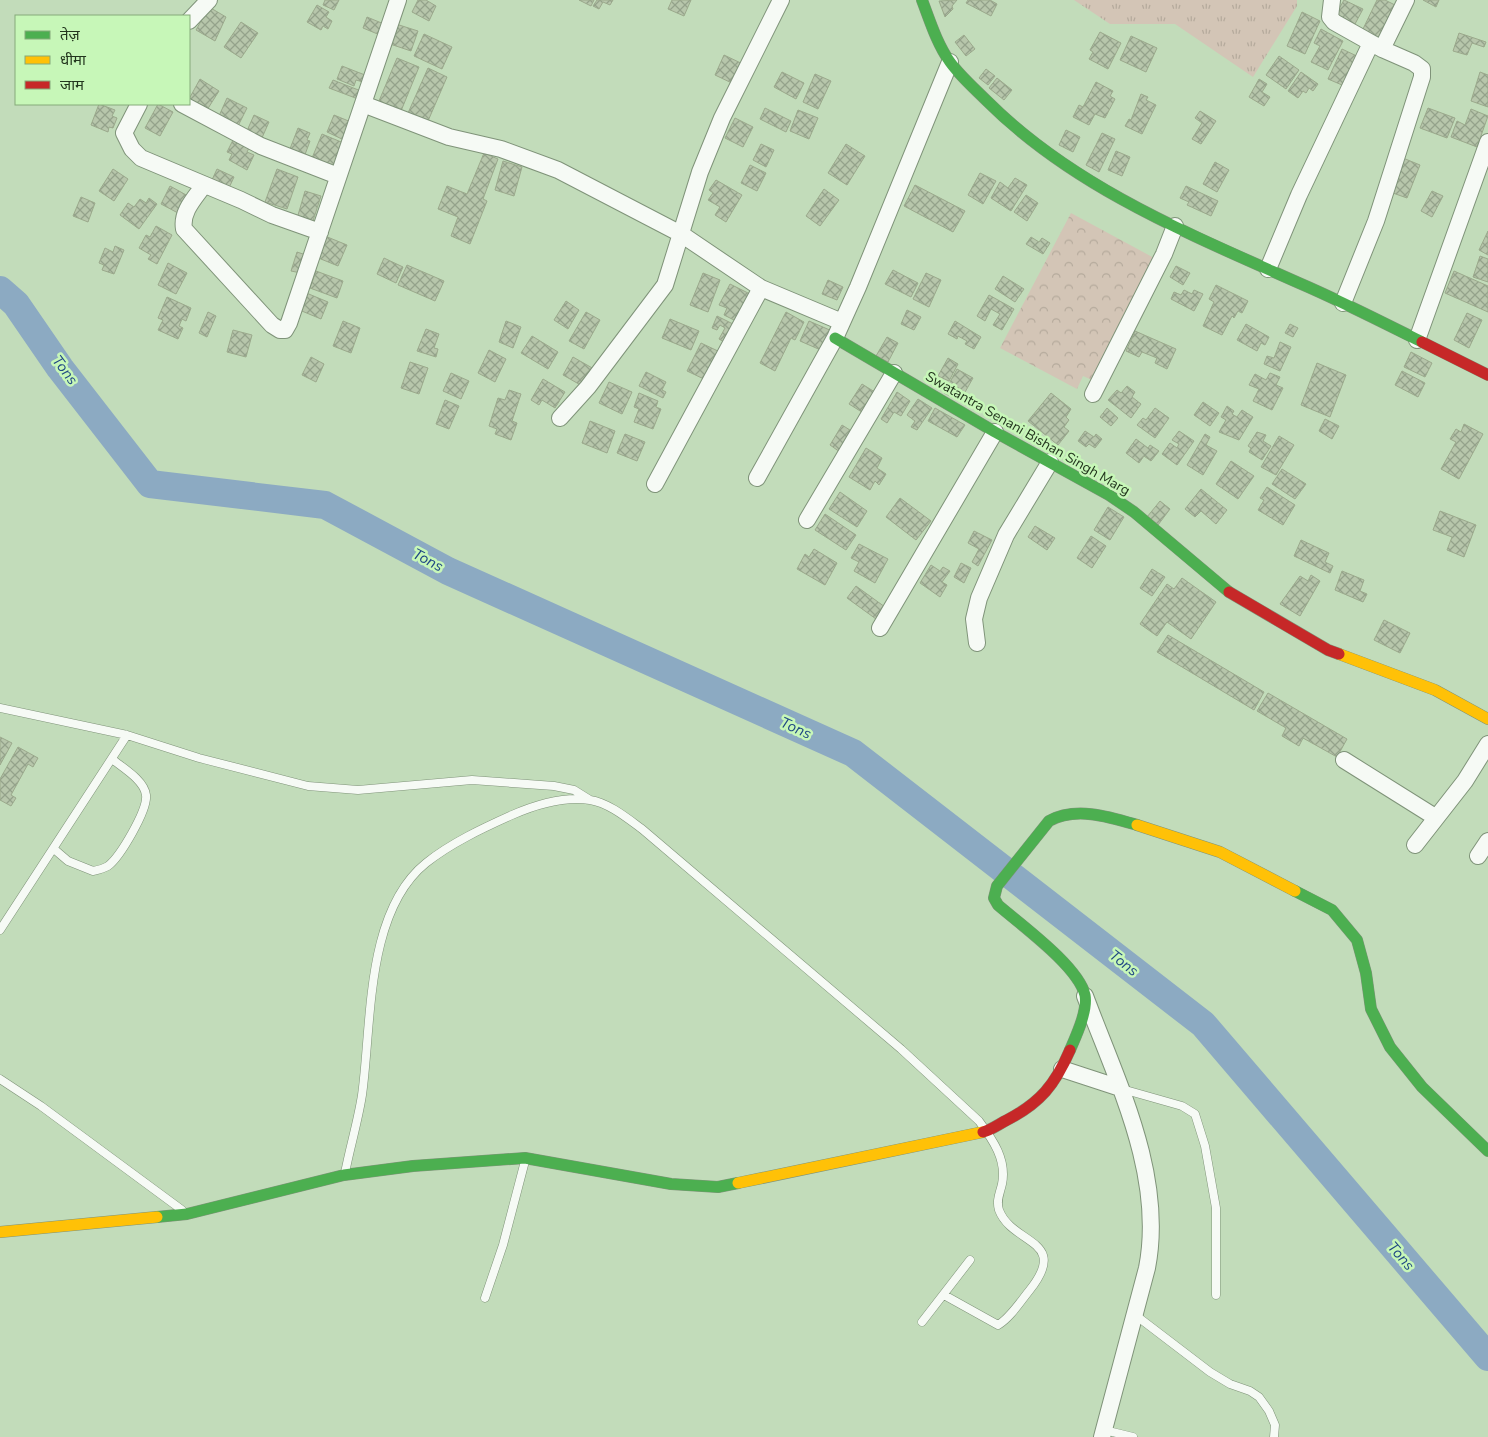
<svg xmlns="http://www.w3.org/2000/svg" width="1488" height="1437" font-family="'Nunito Sans','Noto Sans Devanagari',sans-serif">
<defs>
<pattern id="grass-tufts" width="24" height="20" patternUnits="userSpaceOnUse" patternTransform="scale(1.25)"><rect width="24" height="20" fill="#d3c5b6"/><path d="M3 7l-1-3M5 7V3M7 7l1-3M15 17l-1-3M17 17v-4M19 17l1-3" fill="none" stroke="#b5aa9c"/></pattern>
<pattern id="forest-crowns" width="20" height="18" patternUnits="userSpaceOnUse" patternTransform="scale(1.25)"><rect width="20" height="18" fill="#d3c5b6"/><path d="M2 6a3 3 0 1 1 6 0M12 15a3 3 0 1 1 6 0" fill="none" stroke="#b5aa9c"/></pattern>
<pattern id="building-cross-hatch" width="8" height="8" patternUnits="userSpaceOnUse" patternTransform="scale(1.25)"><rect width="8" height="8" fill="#b7c6ab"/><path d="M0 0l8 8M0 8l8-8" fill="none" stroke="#94a28b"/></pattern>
</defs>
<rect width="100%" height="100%" fill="#c2dcba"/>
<!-- grass -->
<path fill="url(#grass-tufts)" d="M 1074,0 L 1297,0 L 1297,6 L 1253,77 L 1175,24 L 1110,24 Z"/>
<!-- forest -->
<path fill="url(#forest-crowns)" d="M 1071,213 L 1156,259 L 1092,380 L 1083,376 L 1077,389 L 1000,348 Z"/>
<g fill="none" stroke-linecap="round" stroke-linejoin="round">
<!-- river -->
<path stroke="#8caac2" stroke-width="28" d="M 0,290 L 16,304 L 60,368 L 150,484 L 325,505 L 448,571 L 853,753 L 1203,1024 L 1488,1357"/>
</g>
<!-- building -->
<path fill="url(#building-cross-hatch)" stroke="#9ba98c" d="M 325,0 L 339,0 L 334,10 L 323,5 Z
M 418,0 L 426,0 L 436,6 L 429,21 L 412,12 Z
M 579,0 L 594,0 L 591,6 Z
M 597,0 L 613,0 L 610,5 L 603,2 L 599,9 L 593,6 Z
M 672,0 L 691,0 L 684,16 L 668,9 Z
M 957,0 L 952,6 L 953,9 L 945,17 L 939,1 Z
M 968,0 L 990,0 L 997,4 L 991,16 L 966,3 Z
M 1344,0 L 1363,9 L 1355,24 L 1336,14 Z
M 1377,0 L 1385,0 L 1397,6 L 1380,40 L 1362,31 Z
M 1423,0 L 1439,0 L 1436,7 Z
M 317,5 L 329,12 L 326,17 L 332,21 L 328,29 L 323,26 L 321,30 L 307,22 Z
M 209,7 L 226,17 L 215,41 L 196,30 Z
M 1302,12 L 1320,21 L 1305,54 L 1287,46 Z
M 367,17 L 384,24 L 380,35 L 363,28 Z
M 241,22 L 258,33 L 241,58 L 224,47 Z
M 396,24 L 418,31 L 411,51 L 390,44 Z
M 1321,29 L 1343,41 L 1328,70 L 1311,62 L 1320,46 L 1314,43 Z
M 1100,32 L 1121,43 L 1108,69 L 1089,59 L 1093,52 L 1090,50 Z
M 1459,33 L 1486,42 L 1484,47 L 1472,43 L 1467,55 L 1453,51 Z
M 424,34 L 452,47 L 442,69 L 414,56 Z
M 964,35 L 975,49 L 966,56 L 955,42 Z
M 1131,36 L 1157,48 L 1146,72 L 1120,60 Z
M 1342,49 L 1361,58 L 1349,83 L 1344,81 L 1342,85 L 1328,79 Z
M 724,55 L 745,65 L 736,85 L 715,75 Z
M 1279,56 L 1299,70 L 1286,89 L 1266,75 Z
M 397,58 L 419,67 L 401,111 L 379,101 Z
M 342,66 L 365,75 L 363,82 L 356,80 L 354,86 L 337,79 Z
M 428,68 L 447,77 L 428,121 L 408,113 Z
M 986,69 L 995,76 L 988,85 L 979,78 Z
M 782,72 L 804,83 L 796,99 L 774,87 Z
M 1301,72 L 1318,84 L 1313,91 L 1309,88 L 1306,93 L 1303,91 L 1298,98 L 1288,91 Z
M 1480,72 L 1488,75 L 1488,107 L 1471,101 Z
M 815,74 L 831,81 L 818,109 L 803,102 Z
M 997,78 L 1012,90 L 1004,100 L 989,88 Z
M 200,79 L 219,91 L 207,110 L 189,99 Z
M 1259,79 L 1267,84 L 1262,92 L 1270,97 L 1264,106 L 1249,97 Z
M 333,80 L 361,91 L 358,99 L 329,88 Z
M 1096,82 L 1113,91 L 1110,96 L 1115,99 L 1105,118 L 1095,114 L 1089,125 L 1073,117 L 1079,105 L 1083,107 Z
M 1141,94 L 1148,97 L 1146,100 L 1156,105 L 1142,134 L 1125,126 L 1129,119 L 1131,120 Z
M 227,98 L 247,108 L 238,126 L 219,116 Z
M 99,104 L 115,110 L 112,116 L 117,118 L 113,128 L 109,127 L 108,132 L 91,125 Z
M 158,104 L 173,112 L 160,136 L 145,128 Z
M 765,108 L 791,121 L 786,132 L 760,119 Z
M 1428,108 L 1455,118 L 1447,138 L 1420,128 Z
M 1471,109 L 1488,116 L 1477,147 L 1451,137 L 1457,121 L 1465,125 Z
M 798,110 L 818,118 L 809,139 L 790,131 Z
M 1200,111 L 1216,121 L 1201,144 L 1192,139 L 1202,123 L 1195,118 Z
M 254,115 L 269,122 L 261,140 L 246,133 Z
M 334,115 L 351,122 L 344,140 L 327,132 Z
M 735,118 L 753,127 L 743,147 L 725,138 Z
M 298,128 L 310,133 L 307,140 L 310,141 L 303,160 L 288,154 Z
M 1066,130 L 1080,137 L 1073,152 L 1059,145 Z
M 1102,133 L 1115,139 L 1099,172 L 1086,165 Z
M 322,134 L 346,144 L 336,168 L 312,158 Z
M 234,138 L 250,146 L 247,152 L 254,155 L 247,170 L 229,160 L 232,154 L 227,152 Z
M 761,144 L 774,150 L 766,167 L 753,160 Z
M 846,144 L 865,156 L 847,185 L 828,173 Z
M 1116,151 L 1130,157 L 1122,176 L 1108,170 Z
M 484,153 L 498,159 L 483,199 L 487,201 L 470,244 L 451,236 L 458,217 L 438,209 L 447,186 L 467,194 Z
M 1403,158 L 1420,165 L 1407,198 L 1390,192 Z
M 503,161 L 522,167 L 514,196 L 495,190 Z
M 1215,162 L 1229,170 L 1217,192 L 1203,184 Z
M 750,165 L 766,173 L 757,191 L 741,183 Z
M 113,169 L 128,179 L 114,201 L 99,191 Z
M 217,169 L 234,177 L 228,190 L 211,182 Z
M 277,169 L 298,177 L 287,209 L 265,202 Z
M 980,173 L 996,181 L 983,204 L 968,195 Z
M 1015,178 L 1027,185 L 1011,211 L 991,198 L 1000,182 L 1008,188 Z
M 716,180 L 742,195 L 726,222 L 715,215 L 720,207 L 708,200 L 713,193 L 709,190 Z
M 915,185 L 965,211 L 953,232 L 904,206 Z
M 170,186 L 188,196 L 178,213 L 161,204 Z
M 1186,186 L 1218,201 L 1211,216 L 1187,205 L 1189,202 L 1180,198 Z
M 824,189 L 839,200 L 820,226 L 806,216 Z
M 305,191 L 321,196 L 311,227 L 296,222 Z
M 1432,191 L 1443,196 L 1432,217 L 1421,211 Z
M 1026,195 L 1038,203 L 1027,221 L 1014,212 Z
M 81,197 L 95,203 L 88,222 L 73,216 Z
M 149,198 L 157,204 L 139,229 L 120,215 L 128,203 L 134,207 L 140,199 L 146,203 Z
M 156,226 L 172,235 L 157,264 L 148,259 L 151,255 L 139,248 L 146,235 L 150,237 Z
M 1488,231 L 1488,255 L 1479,250 Z
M 325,236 L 347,245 L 338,266 L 316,257 Z
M 1031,237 L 1039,242 L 1042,238 L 1050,243 L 1043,254 L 1026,244 Z
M 115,246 L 124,250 L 114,274 L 102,270 L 104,265 L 99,263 L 105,248 L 113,252 Z
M 297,252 L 306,255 L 301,273 L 291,271 Z
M 1480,256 L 1488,259 L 1488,282 L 1473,277 Z
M 384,258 L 403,267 L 396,283 L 377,274 Z
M 168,263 L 187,273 L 176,294 L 158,285 Z
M 407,265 L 444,281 L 435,301 L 398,285 Z
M 1176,266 L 1190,273 L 1183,285 L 1170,277 Z
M 893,270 L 918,283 L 911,297 L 885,284 Z
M 316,271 L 343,281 L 337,298 L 310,288 Z
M 1454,271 L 1488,286 L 1488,312 L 1445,293 Z
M 703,273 L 720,280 L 708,312 L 690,305 Z
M 926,273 L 941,280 L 929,307 L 913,299 Z
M 1003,276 L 1024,289 L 1015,302 L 995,289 Z
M 828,280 L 843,287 L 837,300 L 822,294 Z
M 730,284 L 752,295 L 738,322 L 724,315 L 727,308 L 719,305 Z
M 1216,285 L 1248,301 L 1242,313 L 1238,311 L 1234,318 L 1232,316 L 1222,335 L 1203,326 L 1214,302 L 1209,299 Z
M 1184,290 L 1192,294 L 1194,290 L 1203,294 L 1194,311 L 1171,299 L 1174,292 L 1181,295 Z
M 304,292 L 328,302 L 321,319 L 297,309 Z
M 989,295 L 1014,309 L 1002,330 L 993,325 L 1000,314 L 991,309 L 985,321 L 977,316 Z
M 167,297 L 191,308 L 186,321 L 182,319 L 179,326 L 183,328 L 178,339 L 158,330 L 163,320 L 158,318 Z
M 566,301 L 579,310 L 568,329 L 554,320 Z
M 907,310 L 921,317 L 914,330 L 901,324 Z
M 208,312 L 216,316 L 207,337 L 199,333 Z
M 586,312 L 600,320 L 584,349 L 569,341 Z
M 786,312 L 804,322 L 795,340 L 791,338 L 775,371 L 760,363 Z
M 1467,313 L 1482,320 L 1469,348 L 1454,340 Z
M 717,316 L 735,325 L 726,343 L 719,339 L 725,328 L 720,325 L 717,330 L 712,328 Z
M 670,319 L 699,331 L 691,350 L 662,338 Z
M 343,321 L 360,328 L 351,353 L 333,346 Z
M 506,321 L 521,327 L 513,348 L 499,342 Z
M 809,321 L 832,331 L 823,351 L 800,341 Z
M 955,321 L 981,337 L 974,349 L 965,344 L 967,341 L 958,336 L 957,339 L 948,334 Z
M 1246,324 L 1269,337 L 1265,345 L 1261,343 L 1257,351 L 1237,340 Z
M 1290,324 L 1298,328 L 1293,337 L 1285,333 Z
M 426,329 L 439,334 L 434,348 L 438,349 L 436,357 L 417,351 Z
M 233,330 L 252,335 L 246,357 L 227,352 Z
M 1135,331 L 1176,349 L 1167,369 L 1155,363 L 1157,358 L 1142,352 L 1139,357 L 1126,351 Z
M 532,336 L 558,352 L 548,369 L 521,353 Z
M 887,337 L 898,343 L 888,362 L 876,356 Z
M 1280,342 L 1291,347 L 1280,371 L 1264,364 L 1267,356 L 1274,358 Z
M 701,343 L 720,352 L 706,380 L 687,371 Z
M 489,350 L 506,359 L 495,382 L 478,373 Z
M 1411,352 L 1432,363 L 1425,377 L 1404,367 Z
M 311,357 L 324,364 L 316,382 L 302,375 Z
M 573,357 L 594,369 L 584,387 L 563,375 Z
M 948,358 L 958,364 L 949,381 L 938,376 Z
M 410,362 L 428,368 L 419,394 L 401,388 Z
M 1317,363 L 1346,375 L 1330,417 L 1301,405 Z
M 957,369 L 973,378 L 960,401 L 944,393 Z
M 1402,371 L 1425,383 L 1418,397 L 1395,385 Z
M 646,372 L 666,382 L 662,390 L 666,392 L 663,398 L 639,386 Z
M 451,373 L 469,381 L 461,399 L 443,391 Z
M 1270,373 L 1280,377 L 1276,385 L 1283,388 L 1272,410 L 1253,401 L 1259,389 L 1249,385 L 1255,374 L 1266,380 Z
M 543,379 L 565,392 L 555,408 L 542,400 L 539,405 L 531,400 Z
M 609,382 L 632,392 L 622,414 L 599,403 Z
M 862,384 L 878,394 L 865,414 L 849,404 Z
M 1127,386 L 1135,392 L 1132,397 L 1141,404 L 1131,418 L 1108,400 L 1117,390 L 1121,393 Z
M 509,390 L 521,394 L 512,421 L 517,423 L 511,440 L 495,434 L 497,429 L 489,426 L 498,398 L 505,400 Z
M 897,392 L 910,401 L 901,416 L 894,412 L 887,423 L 881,419 Z
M 639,393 L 658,401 L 656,407 L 661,409 L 653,429 L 634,422 L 639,409 L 634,407 Z
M 1051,393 L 1071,409 L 1066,417 L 1069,420 L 1064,427 L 1069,431 L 1058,445 L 1028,421 Z
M 918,399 L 932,408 L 917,430 L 911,427 L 915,421 L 907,415 Z
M 445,400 L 459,406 L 449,429 L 436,424 Z
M 1203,402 L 1219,413 L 1210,426 L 1194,415 Z
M 1227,406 L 1234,411 L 1232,414 L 1237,417 L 1242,410 L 1253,417 L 1239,440 L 1219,432 L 1226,420 L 1221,417 Z
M 935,408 L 965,425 L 957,437 L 928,421 Z
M 1107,408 L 1118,418 L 1111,426 L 1100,417 Z
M 1155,408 L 1169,418 L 1155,438 L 1137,425 L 1143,418 L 1146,420 Z
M 1325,419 L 1339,426 L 1332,439 L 1319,431 Z
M 590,421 L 615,431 L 607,453 L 582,443 Z
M 1464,424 L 1483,434 L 1459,479 L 1441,469 L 1456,442 L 1450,439 L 1456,429 L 1461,432 Z
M 842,425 L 853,432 L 840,452 L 830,445 Z
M 1085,431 L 1094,437 L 1096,434 L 1102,439 L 1095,448 L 1089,444 L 1086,447 L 1078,441 Z
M 1179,431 L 1194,441 L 1177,465 L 1162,454 L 1170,443 L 1177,448 L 1179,444 L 1172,440 Z
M 1257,432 L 1266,435 L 1263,441 L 1271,446 L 1262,460 L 1249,452 L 1251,448 L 1248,446 Z
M 625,434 L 645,442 L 637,461 L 617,453 Z
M 1205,434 L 1210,437 L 1206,445 L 1217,451 L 1203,475 L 1187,465 Z
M 1279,436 L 1294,445 L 1276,475 L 1261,467 Z
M 1136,439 L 1148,448 L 1150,445 L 1159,451 L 1151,461 L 1144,456 L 1139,463 L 1126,453 Z
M 866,448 L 882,458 L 877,468 L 886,474 L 879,485 L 875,481 L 870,490 L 849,477 Z
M 1231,461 L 1254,476 L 1238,499 L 1216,484 Z
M 1282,469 L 1306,484 L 1295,499 L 1272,484 Z
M 1267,487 L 1295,505 L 1283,525 L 1258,510 L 1264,500 L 1260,498 Z
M 1201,489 L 1227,510 L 1216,524 L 1201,511 L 1195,517 L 1185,509 Z
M 840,492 L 867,511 L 857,527 L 829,509 Z
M 900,498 L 931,521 L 916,540 L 886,517 Z
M 1160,501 L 1170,509 L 1158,525 L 1147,517 Z
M 1108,507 L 1124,517 L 1110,540 L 1094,530 Z
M 1440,511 L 1476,525 L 1464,557 L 1447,550 L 1452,537 L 1433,530 Z
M 825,514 L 856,535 L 846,550 L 815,530 Z
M 1035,526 L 1055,538 L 1047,550 L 1028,537 Z
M 974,531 L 992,540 L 978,566 L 972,562 L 979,549 L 968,543 Z
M 1091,536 L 1106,546 L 1092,568 L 1077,558 Z
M 1301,540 L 1329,553 L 1325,562 L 1333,566 L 1330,573 L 1294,556 Z
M 859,544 L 888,559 L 875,583 L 854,571 L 859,562 L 851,558 Z
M 814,549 L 837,563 L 825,585 L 797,569 L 805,554 L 809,557 Z
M 961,563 L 971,568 L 964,583 L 954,577 Z
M 931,565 L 940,571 L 943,567 L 950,571 L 942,582 L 947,585 L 940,597 L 920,583 Z
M 1152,569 L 1165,577 L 1152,596 L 1140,588 Z
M 1342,571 L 1364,580 L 1360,591 L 1367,594 L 1363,602 L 1335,590 Z
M 1311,575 L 1320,581 L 1300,616 L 1280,604 L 1300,576 L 1308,581 Z
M 1182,578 L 1216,602 L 1191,639 L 1167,622 L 1157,636 L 1140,624 L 1167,584 L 1174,589 Z
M 856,586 L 885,607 L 876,619 L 847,598 Z
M 1384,620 L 1410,633 L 1400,653 L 1374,640 Z
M 1168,635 L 1264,692 L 1254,710 L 1157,652 Z
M 1268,693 L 1347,739 L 1337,757 L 1303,738 L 1299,746 L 1282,736 L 1286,728 L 1257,711 Z
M 0,737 L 12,743 L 0,765 Z
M 18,747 L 38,758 L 33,767 L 28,764 L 11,795 L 16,798 L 11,806 L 0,800 L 0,779 Z"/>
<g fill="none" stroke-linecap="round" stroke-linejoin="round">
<defs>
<path id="lane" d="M 0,708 L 127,735 L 199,758 L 308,786 L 358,790 L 472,780 L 554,786 L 574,790 L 590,800
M 54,849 L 68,861 L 93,871 C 98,870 103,869 108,866 C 120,857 148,810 146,795 C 144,780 123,768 112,759
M 0,930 L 127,735
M 0,1079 L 41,1106 L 182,1210
M 1122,1089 L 1182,1106 L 1195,1114 L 1205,1146 L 1216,1208 L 1216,1295
M 345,1173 C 350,1147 358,1121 362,1095 C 372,1024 365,912 426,863 C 451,843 483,828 512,815 C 535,805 564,796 590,800 C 609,803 627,818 642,829 L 901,1049 L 979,1121 C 993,1140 1007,1160 1002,1184 C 1000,1193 996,1200 999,1210 C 1012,1245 1071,1239 1029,1291 C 1020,1302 1010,1318 998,1325 L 944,1295
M 485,1298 L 503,1245 L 525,1161
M 1134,1314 L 1210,1372 L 1230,1384 L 1250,1391 L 1259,1397 L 1269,1411 L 1275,1425 L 1274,1437
M 922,1322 L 970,1260
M 1104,1430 L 1133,1437"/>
<path id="street" d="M 1332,0 L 1330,17 L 1334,22 L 1382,49 L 1414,63 L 1422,69 L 1422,77 L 1376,221 L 1343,303
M 189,21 L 209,0
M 1382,49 L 1406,0
M 139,104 L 124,133 L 132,149 L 141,158 L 241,200 L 272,215 L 320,232
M 182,104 L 261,146 L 338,176
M 363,104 L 449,137 L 501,149 L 558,170 L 681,234 L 761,288 L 842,322
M 204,185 C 194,199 181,212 184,229 L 272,325 L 280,330 L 285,330 L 289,323 L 398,0
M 1268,269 L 1299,195 L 1371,43
M 1417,340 L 1488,142
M 1093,394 L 1164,254 L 1175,226
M 560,418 L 588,387 L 665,285 L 700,172 L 722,118 L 781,0
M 757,478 L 835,338 L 858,287 L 950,62
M 655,484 L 761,288
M 807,520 L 894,373
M 880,628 L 995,432
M 977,643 L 974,619 L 979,598 L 1006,535 L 1050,462
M 1344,760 L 1435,817
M 1415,845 L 1465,781 L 1488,744
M 1478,856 L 1488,841
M 1085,996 C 1117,1082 1165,1175 1147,1268 L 1102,1437
M 1062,1069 L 1120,1088"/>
<path id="fast" d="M 922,0 C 930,21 937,44 950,62 C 960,76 974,88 987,101 C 1073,187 1189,234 1299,283 C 1341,301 1382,322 1422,342
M 835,338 L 995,432 L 1109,495 L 1134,512 L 1229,592
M 1295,891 L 1332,910 L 1357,940 L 1366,973 L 1371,1009 L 1390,1047 L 1422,1087 L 1488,1151
M 1070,1050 C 1076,1036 1088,1011 1085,995 C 1078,966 1021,925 998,905 L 994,898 L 997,886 L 1049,821 C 1076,806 1110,817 1137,825
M 157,1217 L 187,1214 L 344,1175 L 413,1166 L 525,1158 L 671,1184 L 718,1187 L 738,1183"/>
<path id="slow" d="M 1339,654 L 1435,690 L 1488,719
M 1137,825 L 1220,852 L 1295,891
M 738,1183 L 983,1132
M 0,1232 L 157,1217"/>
<path id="jam" d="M 1422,342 L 1488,375
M 1229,592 L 1328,650 L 1339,654
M 983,1132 C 991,1130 999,1124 1007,1120 C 1040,1103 1055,1085 1070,1050"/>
</defs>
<!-- lane casing -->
<use href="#lane" stroke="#7f9379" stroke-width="9"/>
<!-- street casing -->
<use href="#street" stroke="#7f9379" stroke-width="18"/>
<!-- fast casing -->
<use href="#fast" stroke="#7f9379" stroke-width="12"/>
<!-- slow casing -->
<use href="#slow" stroke="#7f9379" stroke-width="12"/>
<!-- jam casing -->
<use href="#jam" stroke="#7f9379" stroke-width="12"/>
<!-- lane -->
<use href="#lane" stroke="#f6faf5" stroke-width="8"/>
<!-- street -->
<use href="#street" stroke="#f6faf5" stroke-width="16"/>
<!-- fast -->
<use href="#fast" stroke="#4caf50" stroke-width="11"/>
<!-- slow -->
<use href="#slow" stroke="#ffc107" stroke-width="11"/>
<!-- jam -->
<use href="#jam" stroke="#c62828" stroke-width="11"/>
</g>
<g text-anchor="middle" stroke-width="5" stroke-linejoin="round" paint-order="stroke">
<!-- street labels -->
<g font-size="14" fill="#23361e" stroke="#c7f7b8">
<text transform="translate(1028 433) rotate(30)" y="5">Swatantra Senani Bishan Singh Marg</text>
</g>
<!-- water labels -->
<g font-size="15" font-style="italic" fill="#204884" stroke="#c7f7b8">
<text transform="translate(65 370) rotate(53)" y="5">Tons</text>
<text transform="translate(428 560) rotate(28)" y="5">Tons</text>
<text transform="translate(796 728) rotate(24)" y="5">Tons</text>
<text transform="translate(1124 963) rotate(38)" y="5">Tons</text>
<text transform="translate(1401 1256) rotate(49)" y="5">Tons</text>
</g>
</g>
<!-- legend -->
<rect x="15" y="15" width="175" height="90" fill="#c7f7b8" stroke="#85aa7a"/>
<rect x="25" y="31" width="25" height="8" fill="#4caf50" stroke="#85aa7a"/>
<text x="60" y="40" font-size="15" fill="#23361e">तेज़</text>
<rect x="25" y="56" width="25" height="8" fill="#ffc107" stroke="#85aa7a"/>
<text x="60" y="65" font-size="15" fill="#23361e">धीमा</text>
<rect x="25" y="81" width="25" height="8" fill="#c62828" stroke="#85aa7a"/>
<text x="60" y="90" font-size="15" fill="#23361e">जाम</text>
</svg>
